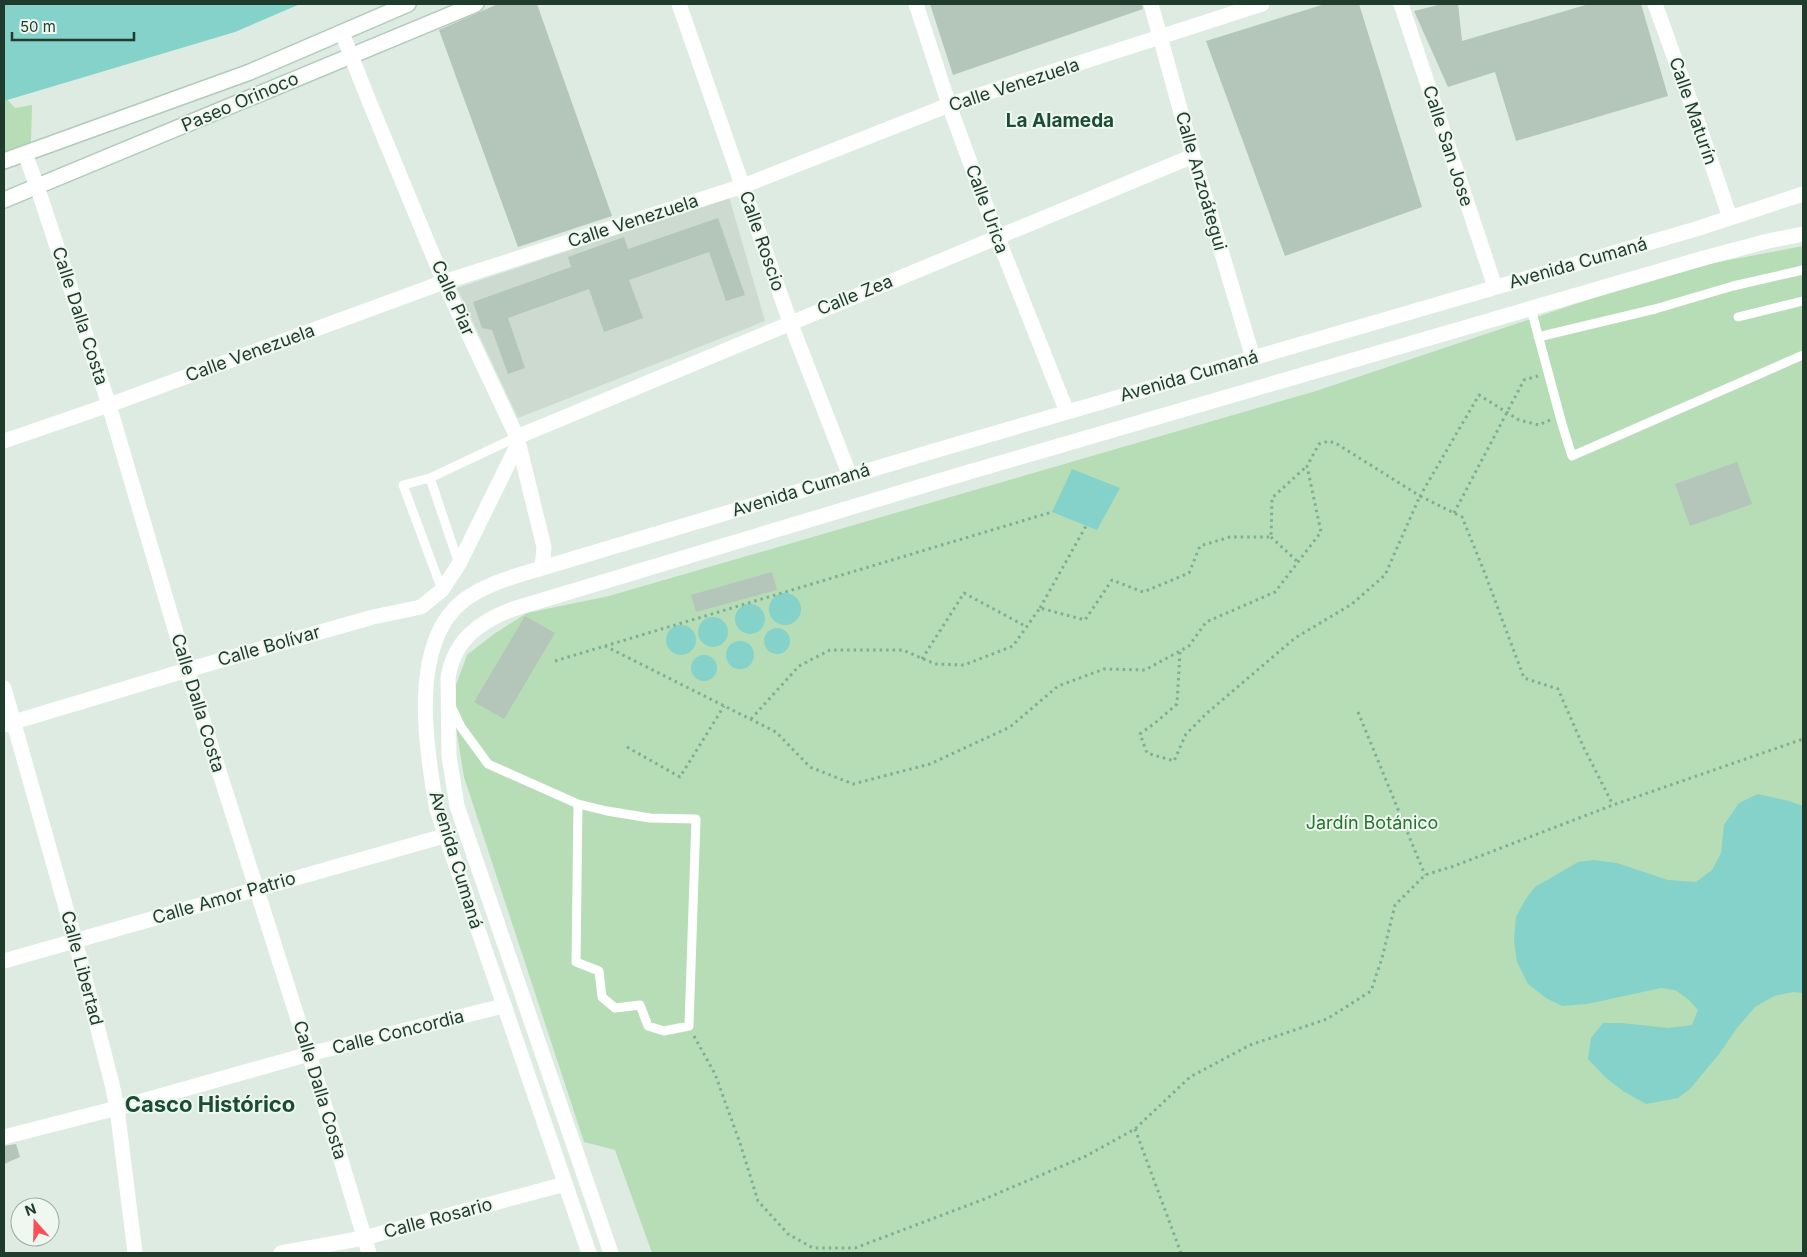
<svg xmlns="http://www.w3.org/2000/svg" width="1807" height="1257" font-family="Inter,sans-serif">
<rect width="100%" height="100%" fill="#deebe2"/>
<!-- built -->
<path fill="#cddad0" d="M 729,197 L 765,321 L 518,418 L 457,288 Z"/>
<!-- green -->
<path fill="#b6ddb6" d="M 4,96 L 15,108 L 32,105 L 31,142 L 4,153 Z
M 1803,246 L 1803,1253 L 652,1253 L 615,1150 L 584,1142 L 464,777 L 456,728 L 456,685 L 467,655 L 494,634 L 527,613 L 609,596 L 1316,391 L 1677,270 Z"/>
<!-- water -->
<path fill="#84d2c9" d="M 4,4 L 300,4 L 235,32 L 4,101 Z
M 1072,469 L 1120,488 L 1097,530 L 1052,512 Z
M769 609a16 16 0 1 1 32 0a16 16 0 1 1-32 0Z
M735 619a15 15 0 1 1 30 0a15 15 0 1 1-30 0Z
M698 632a15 15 0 1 1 30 0a15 15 0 1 1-30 0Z
M666 640a15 15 0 1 1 30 0a15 15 0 1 1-30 0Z
M764 641a13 13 0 1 1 26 0a13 13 0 1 1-26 0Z
M726 655a14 14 0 1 1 28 0a14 14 0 1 1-28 0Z
M691 668a13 13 0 1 1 26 0a13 13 0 1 1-26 0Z
M 1758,794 L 1789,801 L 1803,806 L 1803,993 L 1793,992 L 1774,996 L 1755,1007 L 1737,1028 L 1719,1054 L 1690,1089 L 1678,1098 L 1646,1104 L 1623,1091 L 1605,1077 L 1588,1059 L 1591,1038 L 1603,1023 L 1621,1023 L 1669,1028 L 1692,1025 L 1698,1010 L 1688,999 L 1675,990 L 1661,988 L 1587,1004 L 1562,1006 L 1546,998 L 1528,984 L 1517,962 L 1514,941 L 1516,917 L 1525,900 L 1535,887 L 1578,862 L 1593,860 L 1617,863 L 1668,880 L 1696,882 L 1712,870 L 1721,853 L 1724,825 L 1739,803 Z"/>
<!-- building -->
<path fill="#b4c5ba" d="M 498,4 L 537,4 L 612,216 L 518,247 L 439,30 Z
M 930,4 L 1142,4 L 1143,9 L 953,75 Z
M 1325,4 L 1359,4 L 1422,207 L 1285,256 L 1206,41 Z
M 1442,4 L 1458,4 L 1462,41 L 1589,4 L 1641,4 L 1668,96 L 1516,141 L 1495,72 L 1448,87 L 1414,11 Z
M 718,218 L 745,295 L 726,301 L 709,252 L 629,280 L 643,318 L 604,332 L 589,289 L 508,318 L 525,368 L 508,374 L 492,330 L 482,328 L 473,302 L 571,267 L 568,257 L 624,237 L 628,249 Z
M 1737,462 L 1752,504 L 1690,526 L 1675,484 Z
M 772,572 L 777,590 L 696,612 L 691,595 Z
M 525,616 L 555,633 L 504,719 L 474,702 Z
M 16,1144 L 20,1157 L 4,1164 L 4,1146 Z"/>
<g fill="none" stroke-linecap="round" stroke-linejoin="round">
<defs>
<path id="secondary" d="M 4,161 L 250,72 L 408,4
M 4,200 L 476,4"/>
</defs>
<!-- secondary casing -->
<use href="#secondary" stroke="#b1cbba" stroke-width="18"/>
<!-- path -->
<path stroke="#7eaf92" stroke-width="3" stroke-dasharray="2.5 4" stroke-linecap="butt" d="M 1454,513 L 1524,380 L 1538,376
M 1271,537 L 1298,562
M 1040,608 L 1086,526
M 605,646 L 776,732 L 810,767 L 853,784 L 930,764 L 1010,727 L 1058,686 L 1104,669 L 1145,670 L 1189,646 L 1206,622 L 1275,592 L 1321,532 L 1307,466 L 1319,444 L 1329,441 L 1337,444 L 1420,496 L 1479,395 L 1519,420 L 1539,425 L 1550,420
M 1180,652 L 1177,704 L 1155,723 L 1140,734 L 1147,753 L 1174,761 L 1186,734 L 1207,713 L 1295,638 L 1352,604 L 1385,575 L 1420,496 L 1462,517 L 1484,571 L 1524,678 L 1558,689 L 1583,746 L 1613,805
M 922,659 L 964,593 L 1027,627
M 555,661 L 1052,512
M 1358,712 L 1425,875
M 751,719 L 799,666 L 830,650 L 903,650 L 935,664 L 964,665 L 1013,646 L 1040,608 L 1085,620 L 1112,580 L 1143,592 L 1189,573 L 1200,546 L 1230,537 L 1271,537 L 1272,498 L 1307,466
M 627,747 L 680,777 L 724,706
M 694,1036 L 715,1074 L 740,1143 L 758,1201 L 788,1234 L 813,1248 L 855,1248 L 982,1200 L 1086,1156 L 1135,1129 L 1190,1077 L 1250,1045 L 1327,1019 L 1371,991 L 1382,958 L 1395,905 L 1425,875 L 1454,866 L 1613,805 L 1803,739
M 1135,1129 L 1181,1253"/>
<!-- lane -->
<path stroke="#fff" stroke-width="9" d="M 1531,309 L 1562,424 L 1572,456 L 1803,355
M 1738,317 L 1803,301
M 1538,337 L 1655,309 L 1733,286 L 1803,270
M 430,478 L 459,564
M 442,590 L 403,485 L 430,478 L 517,437
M 451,706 L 461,727 L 488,764 L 578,804 L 607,811 L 650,818 L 696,819 L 689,1026 L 664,1031 L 648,1026 L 640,1005 L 615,1008 L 602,997 L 599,971 L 576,962 L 578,804"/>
<!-- street -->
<path stroke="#fff" stroke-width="15" d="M 679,4 L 790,322 L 850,476
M 916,4 L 949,105 L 997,236 L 1067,412
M 1151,4 L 1193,156 L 1253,358
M 1401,4 L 1495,287
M 1655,4 L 1697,120 L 1730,218
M 342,33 L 369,101 L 444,282 L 517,437 L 544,547 L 542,568
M 25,154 L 37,186 L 109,405 L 187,670 L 309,1054 L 369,1253
M 517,437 L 1193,156
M 4,441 L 109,405 L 444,282 L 743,186 L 949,105 L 1262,4
M 4,688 L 75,940 L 112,1084 L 117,1108 L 135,1253
M 4,725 L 187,670 L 373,617 L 421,607 L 442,590 L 459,564 L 518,444
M 4,961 L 444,836
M 4,1137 L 117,1108 L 309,1054 L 503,1006
M 281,1253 L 364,1238 L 565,1184
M 589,1253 L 437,810 C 426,750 408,643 464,600 C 487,583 516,576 542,568 L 944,448 L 1696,229 L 1803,194
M 611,1253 L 457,806 L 449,756 L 448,678 C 454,640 479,622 513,609 L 952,477 L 1704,258 L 1768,241 L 1803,234"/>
<!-- secondary -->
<use href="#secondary" stroke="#fff" stroke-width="15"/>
</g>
<g text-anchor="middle" stroke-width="4" stroke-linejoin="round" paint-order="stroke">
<!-- street labels -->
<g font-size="18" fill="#1f3b2c" stroke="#eff7f1">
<text transform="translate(1014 85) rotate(-18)" y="6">Calle Venezuela</text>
<text transform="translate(240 102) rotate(-23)" y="6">Paseo Orinoco</text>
<text transform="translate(1693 111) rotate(71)" y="6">Calle Maturín</text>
<text transform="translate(1448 146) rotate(72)" y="6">Calle San Jose</text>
<text transform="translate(1201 181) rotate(74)" y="6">Calle Anzoátegui</text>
<text transform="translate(987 209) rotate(70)" y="6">Calle Urica</text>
<text transform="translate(633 221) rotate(-18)" y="6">Calle Venezuela</text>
<text transform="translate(762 241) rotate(71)" y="6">Calle Roscio</text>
<text transform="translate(1578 263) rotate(-16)" y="6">Avenida Cumaná</text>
<text transform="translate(855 295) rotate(-22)" y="6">Calle Zea</text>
<text transform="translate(453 298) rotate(66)" y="6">Calle Piar</text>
<text transform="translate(80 316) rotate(72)" y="6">Calle Dalla Costa</text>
<text transform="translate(250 353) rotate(-20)" y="6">Calle Venezuela</text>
<text transform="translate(1189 376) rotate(-16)" y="6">Avenida Cumaná</text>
<text transform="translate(801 490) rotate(-17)" y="6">Avenida Cumaná</text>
<text transform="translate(269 646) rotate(-16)" y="6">Calle Bolívar</text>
<text transform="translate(198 703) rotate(73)" y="6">Calle Dalla Costa</text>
<text transform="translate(456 860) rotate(73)" y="6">Avenida Cumaná</text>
<text transform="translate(224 898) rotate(-16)" y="6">Calle Amor Patrio</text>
<text transform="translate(82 968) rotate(75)" y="6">Calle Libertad</text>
<text transform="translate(398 1032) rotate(-14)" y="6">Calle Concordia</text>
<text transform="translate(320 1090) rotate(73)" y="6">Calle Dalla Costa</text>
<text transform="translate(438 1218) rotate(-15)" y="6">Calle Rosario</text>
</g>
<!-- park labels -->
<g font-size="18" fill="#287330" stroke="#eff7f1">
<text x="1372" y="829">Jardín Botánico</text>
</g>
<!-- neighbourhood labels -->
<g font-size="19" font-weight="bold" fill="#1b4d33" stroke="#eff7f1">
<text x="1060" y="127">La Alameda</text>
</g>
<!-- district labels -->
<g font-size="22" font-weight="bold" fill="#1b4d33" stroke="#eff7f1">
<text x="210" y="1112">Casco Histórico</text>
</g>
</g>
<!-- border -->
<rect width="1807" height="1257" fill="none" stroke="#1f3b2c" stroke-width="10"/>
<!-- north arrow -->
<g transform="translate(35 1222) rotate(340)"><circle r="24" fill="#eff7f1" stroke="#9caca2"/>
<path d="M0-4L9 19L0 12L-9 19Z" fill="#f75056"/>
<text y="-8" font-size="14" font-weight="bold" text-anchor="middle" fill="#1f3b2c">N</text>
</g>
<!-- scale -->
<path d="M12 32v8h122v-8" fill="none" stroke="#1f3b2c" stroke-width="2.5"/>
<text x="20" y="32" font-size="15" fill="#1f3b2c" stroke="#eff7f1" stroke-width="4" paint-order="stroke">50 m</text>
</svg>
